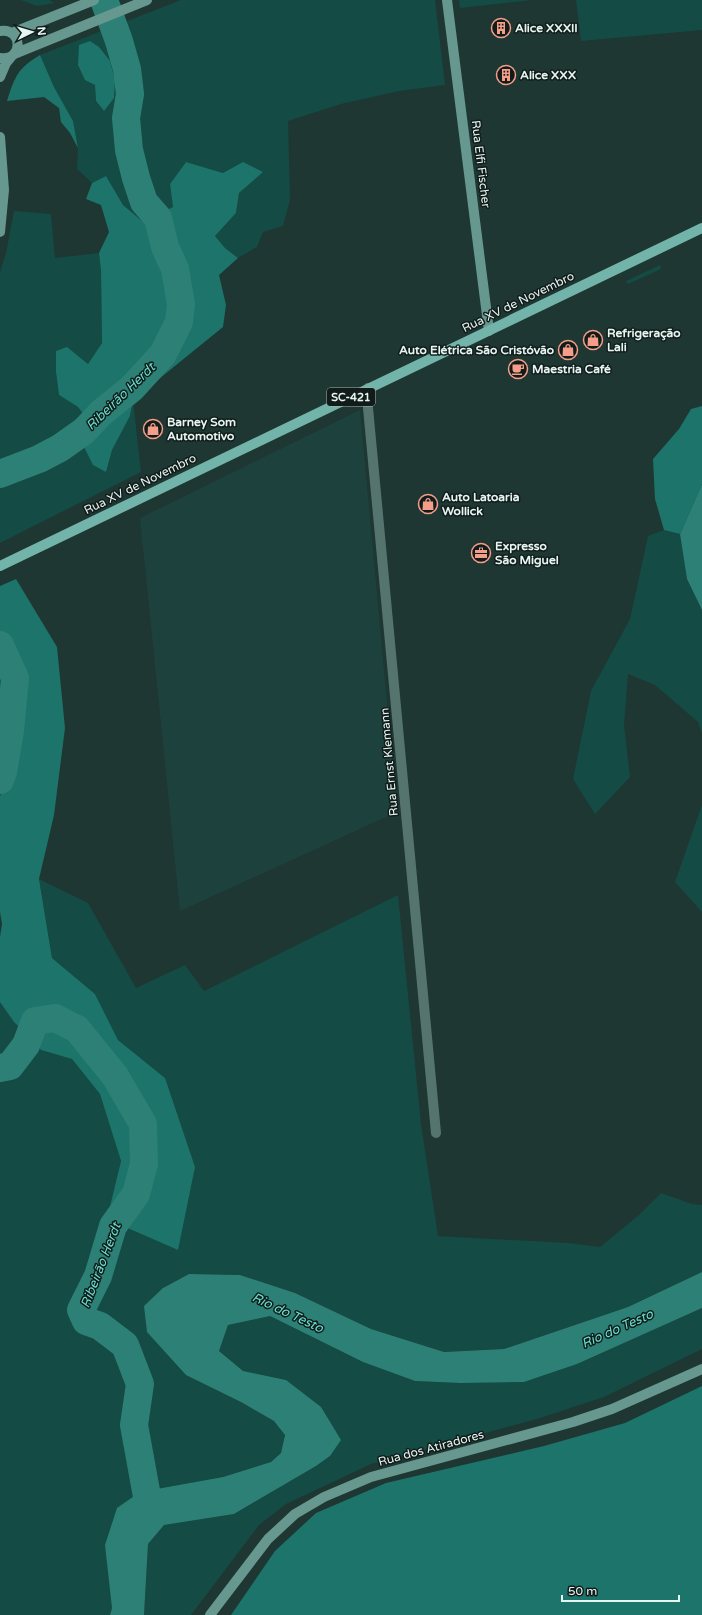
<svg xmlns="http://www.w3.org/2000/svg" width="702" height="1615" font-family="'Varela Round',sans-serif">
<rect width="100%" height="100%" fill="#1e3733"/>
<!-- built -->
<path fill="#1d413c" d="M 360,410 L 397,812 L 180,911 L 140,518 Z"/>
<!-- green -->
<path fill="#144b44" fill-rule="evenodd" d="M 21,0 L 49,0 L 55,3 L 37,6 Z
M 181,0 L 435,0 L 445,85 L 399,91 L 341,104 L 288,121 L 290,200 L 283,226 L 263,232 L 257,247 L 238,258 L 225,248 L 215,236 L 236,213 L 239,193 L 263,172 L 223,173 L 186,162 L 170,184 L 173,207 L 142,222 L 123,205 L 106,176 L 92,183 L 77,169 L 78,148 L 73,121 L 54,87 L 40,55 ZM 95,85 L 104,111 L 96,101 Z
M 459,0 L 533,0 L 460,8 Z
M 576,0 L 702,0 L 702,30 L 581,41 Z
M 14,211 L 51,214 L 55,258 L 99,253 L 101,271 L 102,343 L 88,364 L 67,348 L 56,351 L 56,372 L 59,395 L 78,407 L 96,432 L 106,472 L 112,450 L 130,416 L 133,400 L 141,472 L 0,543 L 0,272 L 6,253 Z
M 660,265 L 661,269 L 628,284 L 626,281 Z
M 664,530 L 680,534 L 687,579 L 702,610 L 702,733 L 698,722 L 655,685 L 628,674 L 624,725 L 630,777 L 595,814 L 573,779 L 591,691 L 630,619 L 648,536 Z
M 0,635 L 16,671 L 18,698 L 11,771 L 0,796 Z
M 702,805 L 702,912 L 675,882 Z
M 39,879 L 88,903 L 136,988 L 185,965 L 204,991 L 398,895 L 421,1124 L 438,1236 L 568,1243 L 600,1247 L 639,1215 L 661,1193 L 692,1204 L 702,1205 L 702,1272 L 628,1307 L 504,1349 L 444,1352 L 371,1329 L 295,1293 L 240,1275 L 189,1274 L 163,1288 L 241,1402 L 274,1421 L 285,1434 L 281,1453 L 271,1462 L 223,1477 L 140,1492 L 110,1615 L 0,1615 L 0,1000 L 14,1022 L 41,1050 L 72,1059 L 100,1093 L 121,1161 L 108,1219 L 165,1078 L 118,1040 L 95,994 L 52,958 Z
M 702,1308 L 702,1349 L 604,1397 L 537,1419 L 371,1464 L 286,1504 L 259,1525 L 191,1615 L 144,1615 L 148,1544 L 164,1525 L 234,1514 L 316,1466 L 330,1456 L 286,1380 L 243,1371 L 219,1351 L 228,1325 L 270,1316 L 363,1362 L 415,1381 L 461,1383 L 524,1382 L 577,1364 Z"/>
<!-- forest -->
<path fill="#1c746a" d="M 90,41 L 99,47 L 110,61 L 115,80 L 114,98 L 104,111 L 96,101 L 95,85 L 85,80 L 78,65 L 79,45 Z
M 40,55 L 54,87 L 73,121 L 78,148 L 70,133 L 61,122 L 59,108 L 44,97 L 7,101 C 15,76 18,68 40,55 Z
M 186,162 L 223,173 L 243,162 L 263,172 L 239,193 L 236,213 L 215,236 L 225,248 L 238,258 L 219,275 L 226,305 L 223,327 L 133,400 L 130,416 L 112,450 L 106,472 L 93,465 L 84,447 L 96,432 L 78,407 L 59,395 L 56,372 L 56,351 L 67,347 L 88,364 L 102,343 L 101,271 L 99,253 L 109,232 L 101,205 L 86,199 L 92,183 L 106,176 L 123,205 L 142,221 L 173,207 L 170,184 Z
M 702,406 L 702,484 L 680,534 L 664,530 L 655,499 L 653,459 L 679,429 L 691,409 Z
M 16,579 L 57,647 L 65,728 L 54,815 L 39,879 L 52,958 L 95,994 L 118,1040 L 165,1078 L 195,1167 L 178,1250 L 107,1219 L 121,1161 L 100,1094 L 72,1059 L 41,1050 L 14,1022 L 0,1002 L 0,937 L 2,924 L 0,912 L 0,796 L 11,771 L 18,698 L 16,671 L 0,635 L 0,586 Z
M 702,1386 L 702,1615 L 231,1615 L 275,1551 L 316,1513 L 386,1483 L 544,1446 L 625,1423 Z"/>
<!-- water -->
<path fill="#2d8076" d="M 702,484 L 702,610 L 687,579 L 680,534 Z
M 702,1272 L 702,1308 L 577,1364 L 524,1382 L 461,1383 L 415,1381 L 363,1362 L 270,1316 L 228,1325 L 219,1351 L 243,1371 L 286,1380 L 321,1407 L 341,1440 L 330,1456 L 316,1466 L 234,1514 L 164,1525 L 148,1544 L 144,1615 L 110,1615 L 112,1608 L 105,1545 L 117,1508 L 140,1492 L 223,1477 L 271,1462 L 281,1453 L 285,1435 L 274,1421 L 241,1402 L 186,1375 L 147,1332 L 144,1306 L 163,1288 L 189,1274 L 240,1275 L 295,1293 L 371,1329 L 444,1352 L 504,1349 L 628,1307 Z"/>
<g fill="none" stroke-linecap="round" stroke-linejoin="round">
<!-- river -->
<path stroke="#2d8076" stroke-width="28" d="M 0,474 L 39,459 L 60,448 L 84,431 L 101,413 L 132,388 L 163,354 L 179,322 L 181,304 L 175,269 L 165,247 L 158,218 L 144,202 L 136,178 L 129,150 L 126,118 L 130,94 L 127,69 L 119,41 L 104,0
M 0,645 L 15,678 L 10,731 L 3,772 L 0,780
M 0,1068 L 10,1066 L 26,1045 L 35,1021 L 55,1018 L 77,1029 L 115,1076 L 143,1124 L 144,1164 L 136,1194 L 113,1226 L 98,1276 L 81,1310 L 86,1321 L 100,1326 L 125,1345 L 140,1384 L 134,1425 L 150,1513"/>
<!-- street -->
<path stroke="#55746e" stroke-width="10" d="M 368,388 L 368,408 L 436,1133"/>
<!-- secondary -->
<path stroke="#669890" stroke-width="10" d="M 447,0 L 489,331
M 0,31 C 23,27 24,62 0,58
M 12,33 L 94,0
M 14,54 L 147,0
M 0,77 L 6,63 L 11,57
M 0,137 L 4,190 L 0,232
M 210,1615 L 268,1539 L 295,1514 L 324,1497 L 371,1477 L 573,1422 L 612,1409 L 702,1369"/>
<!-- primary -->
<path stroke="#73b4aa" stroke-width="10" d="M 0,566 L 702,228"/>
</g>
<!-- icons -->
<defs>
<symbol id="building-ring" viewBox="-11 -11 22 22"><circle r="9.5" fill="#111c1a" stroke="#f49e8a" stroke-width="1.5"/><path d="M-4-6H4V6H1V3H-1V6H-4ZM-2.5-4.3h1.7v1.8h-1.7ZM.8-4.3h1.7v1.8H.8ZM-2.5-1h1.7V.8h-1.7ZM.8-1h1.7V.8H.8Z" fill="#f49e8a"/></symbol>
<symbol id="shop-ring" viewBox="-11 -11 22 22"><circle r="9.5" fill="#111c1a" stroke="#f49e8a" stroke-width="1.5"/><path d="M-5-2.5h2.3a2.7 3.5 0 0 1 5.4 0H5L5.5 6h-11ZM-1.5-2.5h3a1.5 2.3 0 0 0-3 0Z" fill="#f49e8a"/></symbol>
<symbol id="cafe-ring" viewBox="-11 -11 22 22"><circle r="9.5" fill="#111c1a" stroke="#f49e8a" stroke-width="1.5"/><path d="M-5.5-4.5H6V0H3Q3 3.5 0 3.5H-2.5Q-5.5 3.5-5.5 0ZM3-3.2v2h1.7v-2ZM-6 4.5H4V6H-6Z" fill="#f49e8a"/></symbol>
<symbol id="office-ring" viewBox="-11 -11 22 22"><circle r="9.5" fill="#111c1a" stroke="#f49e8a" stroke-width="1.5"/><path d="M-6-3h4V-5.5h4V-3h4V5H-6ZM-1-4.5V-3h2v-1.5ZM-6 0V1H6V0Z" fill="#f49e8a"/></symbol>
</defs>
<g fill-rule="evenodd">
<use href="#building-ring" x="490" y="17" width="22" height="22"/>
<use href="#building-ring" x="495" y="64" width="22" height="22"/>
<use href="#shop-ring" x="582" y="329" width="22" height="22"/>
<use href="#shop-ring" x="557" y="339" width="22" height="22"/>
<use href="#cafe-ring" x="507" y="358" width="22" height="22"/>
<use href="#shop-ring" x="142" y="418" width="22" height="22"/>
<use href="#shop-ring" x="417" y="493" width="22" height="22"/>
<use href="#office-ring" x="470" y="542" width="22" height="22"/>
</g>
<g text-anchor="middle" stroke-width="3" stroke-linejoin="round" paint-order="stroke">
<!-- shield labels -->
<rect fill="#111c1a" stroke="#a5b4b1" stroke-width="1" x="327" y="388" width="48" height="18" rx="3"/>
<g font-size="11" font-weight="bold" fill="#e5f5f2">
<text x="351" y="401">SC-421</text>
</g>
<!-- poi labels -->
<g font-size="12" font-weight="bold" fill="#e5f5f2" stroke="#111c1a" text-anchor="start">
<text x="515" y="32">Alice XXXII</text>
<text x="520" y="79">Alice XXX</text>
<text x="607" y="337">Refrigeração<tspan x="607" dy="14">Lali</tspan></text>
<text x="554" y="354" text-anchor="end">Auto Elétrica São Cristóvão</text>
<text x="532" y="373">Maestria Café</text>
<text x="167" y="426">Barney Som<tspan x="167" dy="14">Automotivo</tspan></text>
<text x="442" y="501">Auto Latoaria<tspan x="442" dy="14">Wollick</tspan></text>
<text x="495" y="550">Expresso<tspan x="495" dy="14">São Miguel</tspan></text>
</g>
<!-- street labels -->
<g font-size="12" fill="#e5f5f2" stroke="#111c1a">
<text transform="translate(481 164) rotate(83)" y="4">Rua Elfi Fischer</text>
<text transform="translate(518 302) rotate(-26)" y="4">Rua XV de Novembro</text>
<text transform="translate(140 484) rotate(-26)" y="4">Rua XV de Novembro</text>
<text transform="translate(389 762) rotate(-95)" y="4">Rua Ernst Klemann</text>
<text transform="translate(431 1448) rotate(-15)" y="4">Rua dos Atiradores</text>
</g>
<!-- water labels -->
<g font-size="13" font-style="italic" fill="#68e0d0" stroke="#111c1a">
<text transform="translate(120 396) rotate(-44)" y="5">Ribeirão Herdt</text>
<text transform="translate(100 1265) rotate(-69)" y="5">Ribeirão Herdt</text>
<text transform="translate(288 1312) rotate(25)" y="5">Rio do Testo</text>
<text transform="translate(617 1328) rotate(-24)" y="5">Rio do Testo</text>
</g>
</g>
<!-- north arrow -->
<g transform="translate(32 32) rotate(85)" stroke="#111c1a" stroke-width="3" paint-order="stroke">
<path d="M0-3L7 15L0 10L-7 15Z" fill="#e5f5f2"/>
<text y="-6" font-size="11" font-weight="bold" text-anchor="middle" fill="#e5f5f2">N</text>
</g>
<!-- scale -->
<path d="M562 1595v6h117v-6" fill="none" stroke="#e5f5f2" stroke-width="2"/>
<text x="568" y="1595" font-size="12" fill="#e5f5f2" stroke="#111c1a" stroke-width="3" paint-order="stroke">50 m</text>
</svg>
